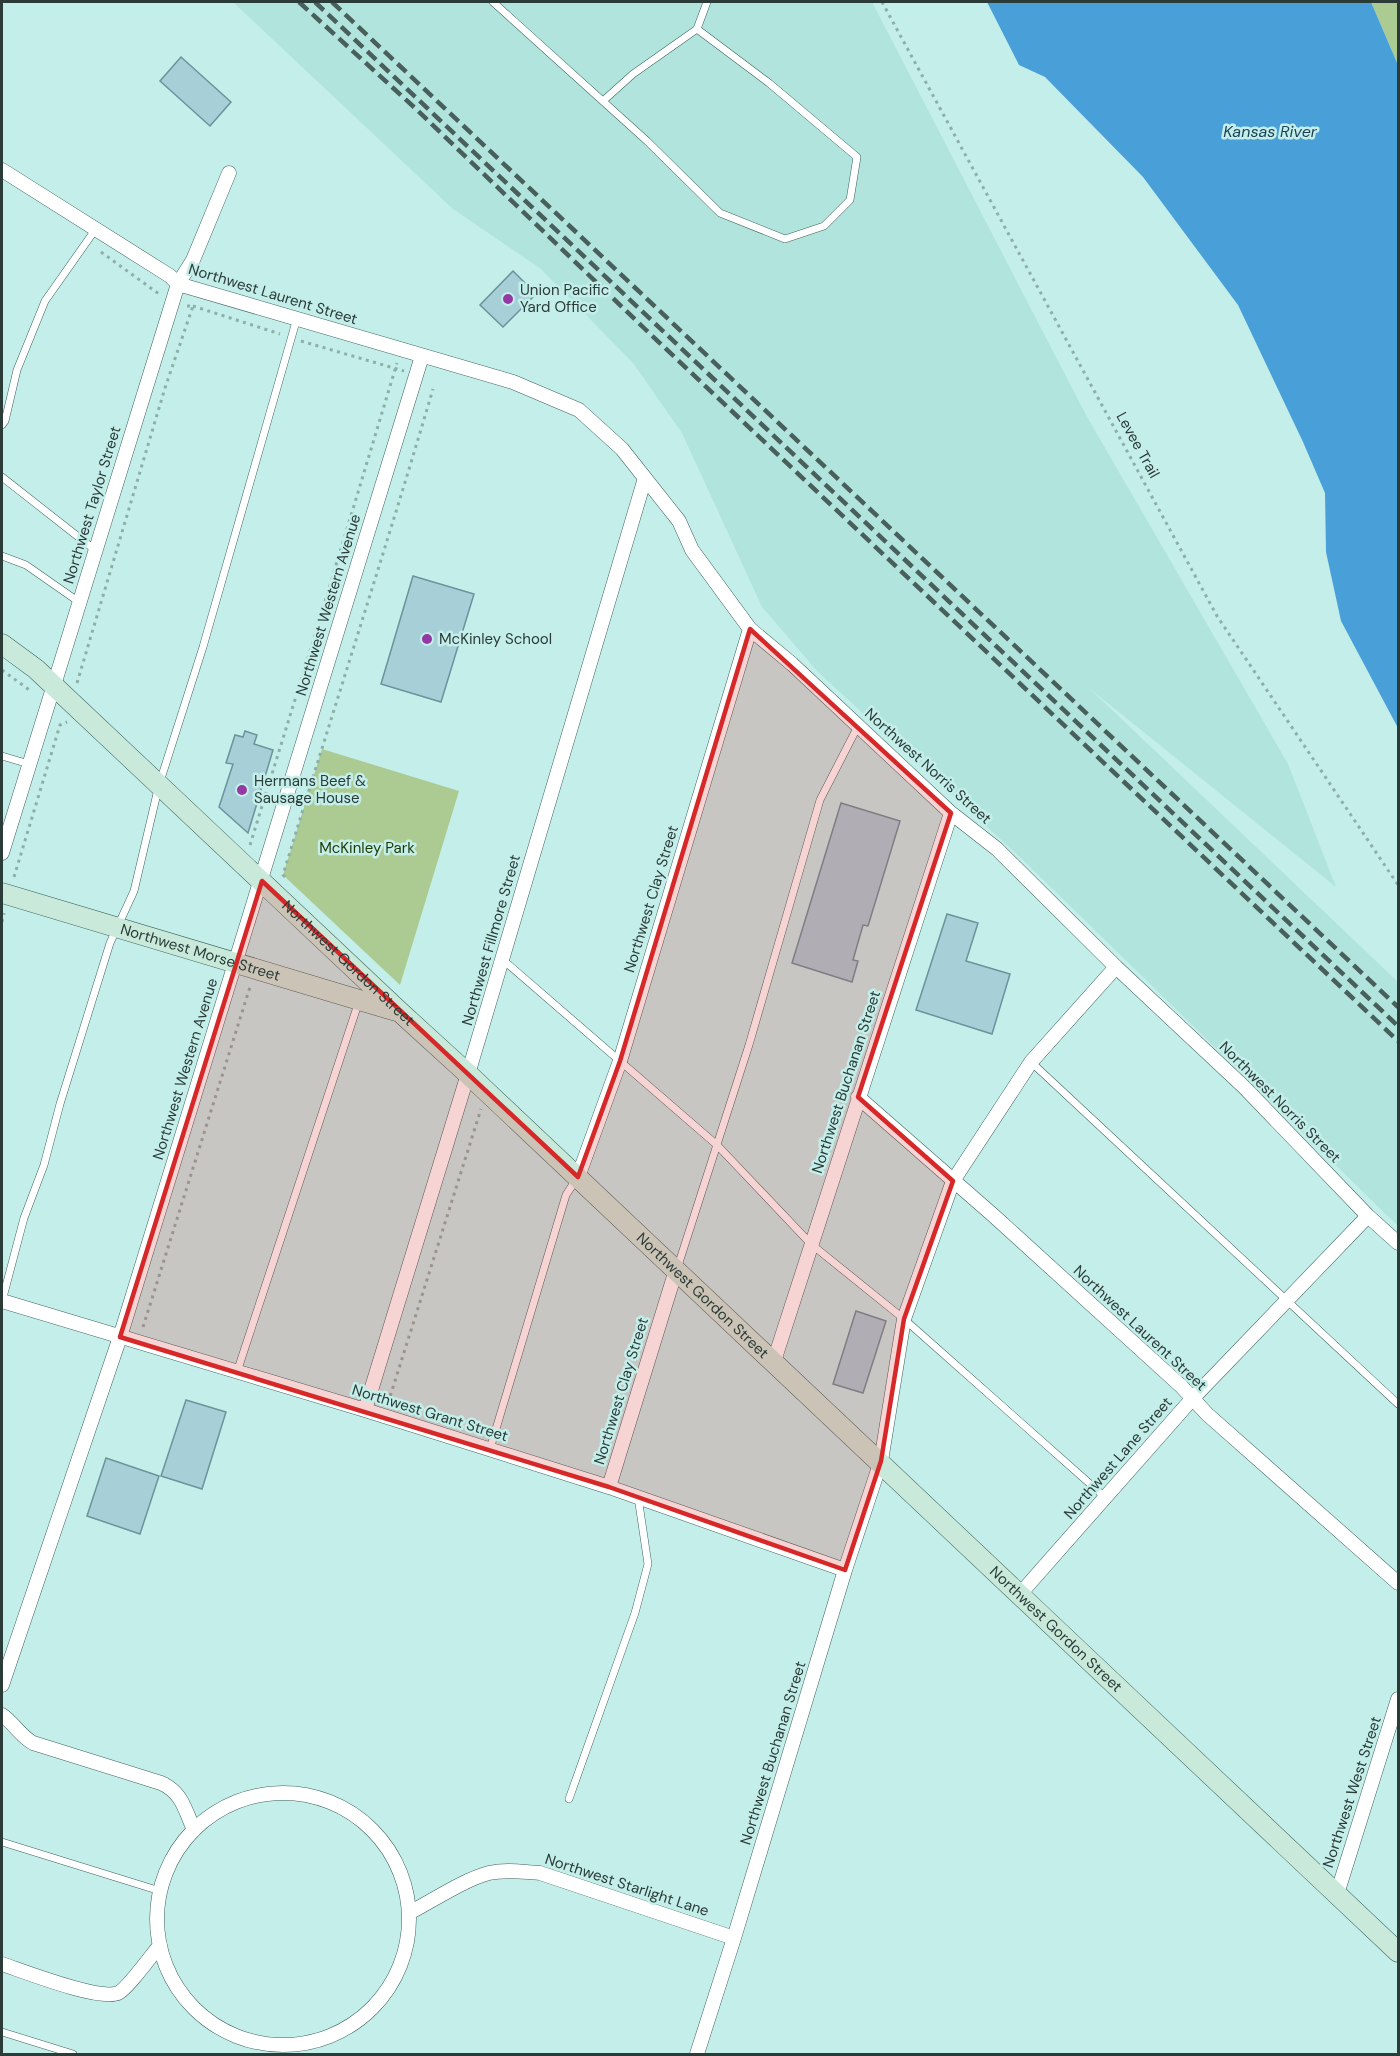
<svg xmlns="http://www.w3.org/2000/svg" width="1400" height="2056" font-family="'DM Sans',sans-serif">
<rect width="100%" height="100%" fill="#c4eee9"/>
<!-- built -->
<path fill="#b0e4dd" d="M 233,2 L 872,2 L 1086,415 L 1288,764 L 1336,887 L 1089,688 L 1398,982 L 1398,1226 L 1021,858 L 818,672 L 762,607 L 682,433 L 633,363 L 541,269 L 453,209 Z"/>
<!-- green -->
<path fill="#abcb92" d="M 1371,2 L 1398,2 L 1398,65 Z
M 322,749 L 459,791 L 400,985 L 283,875 Z"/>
<!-- water -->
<path fill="#49a0d9" d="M 987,2 L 1371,2 L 1398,65 L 1398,728 L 1341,621 L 1326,552 L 1325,493 L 1303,442 L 1238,305 L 1143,177 L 1045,77 L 1019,65 Z"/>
<!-- building -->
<path fill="#a7cfd8" stroke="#6c929b" stroke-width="1.5" d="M 181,57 L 231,102 L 210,126 L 160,81 Z
M 513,271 L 536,294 L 503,327 L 480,305 Z
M 413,576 L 474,594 L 441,702 L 381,684 Z
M 245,731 L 257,735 L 254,744 L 273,750 L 248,833 L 219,807 L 233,764 L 226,763 L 235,735 L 243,737 Z
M 841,803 L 900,821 L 868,926 L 863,925 L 853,960 L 858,961 L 852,982 L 792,963 Z
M 947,914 L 978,923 L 966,961 L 1010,974 L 992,1034 L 916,1010 Z
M 856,1311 L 886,1321 L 863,1393 L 833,1384 Z
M 186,1400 L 226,1412 L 202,1489 L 161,1476 Z
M 106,1458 L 159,1476 L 140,1534 L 87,1516 Z"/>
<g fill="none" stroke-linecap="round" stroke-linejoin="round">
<defs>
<path id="lane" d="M 493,2 L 647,141 L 720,213 L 785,239 L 824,226 L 850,200 L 857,157 L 769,83 L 697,29 L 633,74 L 603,101
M 697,29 L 707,2
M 2,425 L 5,421 L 17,370 L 45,301 L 95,230
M 2,477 L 95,550
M 2,556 L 26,565 L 79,602
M 2,756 L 29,764
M 502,959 L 717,1145 L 811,1244 L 904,1319 L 1106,1498
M 1031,1062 L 1398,1404
M 677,1269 L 749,1045 L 820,800 L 858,726
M 2,1301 L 24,1218 L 44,1165 L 60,1104 L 110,943 L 134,891 L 159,785 L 203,647 L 297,318
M 237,1372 L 359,1001
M 490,1449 L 566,1195 L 577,1178
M 569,1799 L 635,1613 L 648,1564 L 638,1497
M 2,1842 L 160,1891
M 2,2032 L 73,2054"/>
<path id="street" d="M 2,170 L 170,276 L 178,284 L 513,382 L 579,410 L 622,449 L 679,521 L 692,550 L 750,629 L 792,664 L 951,813 L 997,849 L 1116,967 L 1244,1087 L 1368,1216 L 1398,1243
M 2,853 L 178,284 L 193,260 L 229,173
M 858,1097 L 994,1216 L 1181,1386 L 1207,1414 L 1398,1583
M 578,1177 L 620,1061 L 750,629
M 2,1301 L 365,1410 L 609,1487 L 845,1570
M 774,1361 L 951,813
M 365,1410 L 468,1074 L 645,478
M 609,1487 L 676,1270
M 1020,1594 L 1192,1399 L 1368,1216
M 2,1685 L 120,1337 L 422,356
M 2,1715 C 14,1723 20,1736 33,1743 L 161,1783 C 182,1792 185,1810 194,1830
M157 1919a126 126 0 1 1 252 0a126 126 0 1 1-252 0Z
M 1337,1894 L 1398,1699
M 409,1913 C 432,1901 465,1879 489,1873 C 506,1869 523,1872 540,1873 L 734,1938
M 2,1964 C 23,1971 99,2001 118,1993 C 126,1990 152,1955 160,1945
M 697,2054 L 734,1938 L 845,1570 L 881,1461 L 904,1319 L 953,1181 L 1031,1062 L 1116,967"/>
<g id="secondary">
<path id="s1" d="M 2,644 L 36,669 L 400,1012 L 468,1074 L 1398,1952"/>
<path id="s2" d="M 2,893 L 396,1011"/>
</g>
</defs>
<!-- lane casing -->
<use href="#lane" stroke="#3e6460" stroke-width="8"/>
<!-- street casing -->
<use href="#street" stroke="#3e6460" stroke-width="15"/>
<!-- secondary casing -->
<use href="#secondary" stroke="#3e6460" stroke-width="21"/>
<!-- path -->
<path stroke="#8daea9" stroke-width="3" stroke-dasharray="3 4.5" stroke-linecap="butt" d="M 882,2 L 1217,616 L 1398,885
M 101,252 L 159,294
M 193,306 L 280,334
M 301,341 L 404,371
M 2,670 L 32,692
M 77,683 L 165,388 L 193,306 L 187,306
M 250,845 L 315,635 L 397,363
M 14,877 L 60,725 L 67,722
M 285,877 L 283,875 C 332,713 385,552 433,389
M 2,922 L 4,913
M 143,1327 L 250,987 L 247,986
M 388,1403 L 481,1109"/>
<!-- lane -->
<use href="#lane" stroke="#fff" stroke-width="7"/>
<!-- street -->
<use href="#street" stroke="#fff" stroke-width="14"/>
<!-- secondary -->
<use href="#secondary" stroke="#c9eada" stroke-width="20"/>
<!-- rail -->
<path stroke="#495f5c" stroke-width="4.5" stroke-dasharray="12 6" stroke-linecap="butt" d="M 299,2 L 415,108 L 645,329 L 1398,1041
M 315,2 L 1398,1026
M 332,2 L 1398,1007"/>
</g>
<!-- marked area -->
<path fill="#d62828" fill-opacity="0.2" stroke="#d62828" stroke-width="4.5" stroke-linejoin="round" d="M 750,629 L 951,813 L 858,1097 L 953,1181 L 904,1319 L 881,1461 L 845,1570 L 609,1487 L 120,1337 L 262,881 L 578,1177 L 620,1061 Z"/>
<!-- markers -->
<g fill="#9439a3" stroke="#c4eee9" stroke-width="2">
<circle cx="508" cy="299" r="6"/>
<circle cx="427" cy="639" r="6"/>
<circle cx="242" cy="790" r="6"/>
</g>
<g text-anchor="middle" stroke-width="5" stroke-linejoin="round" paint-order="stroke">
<!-- poi labels -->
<g font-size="15" fill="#2a3b38" stroke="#c4eee9" text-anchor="start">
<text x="520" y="295">Union Pacific<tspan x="520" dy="17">Yard Office</tspan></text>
<text x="439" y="644">McKinley School</text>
<text x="254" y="786">Hermans Beef &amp;<tspan x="254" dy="17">Sausage House</tspan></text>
</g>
<!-- street labels -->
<g font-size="15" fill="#2a3b38" stroke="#c4eee9">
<text transform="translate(273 294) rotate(17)" y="5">Northwest Laurent Street</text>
<text transform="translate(1138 445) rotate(61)" y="5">Levee Trail</text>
<text transform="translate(92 505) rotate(-73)" y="5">Northwest Taylor Street</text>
<text transform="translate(328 605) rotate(-73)" y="5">Northwest Western Avenue</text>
<text transform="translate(928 766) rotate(42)" y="5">Northwest Norris Street</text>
<text transform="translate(651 899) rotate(-73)" y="5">Northwest Clay Street</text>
<text transform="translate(491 940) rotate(-74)" y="5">Northwest Fillmore Street</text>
<text dy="5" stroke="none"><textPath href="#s2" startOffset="207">Northwest Morse Street</textPath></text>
<text dy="5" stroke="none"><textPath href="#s1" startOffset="471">Northwest Gordon Street</textPath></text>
<text transform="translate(185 1069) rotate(-73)" y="5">Northwest Western Avenue</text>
<text transform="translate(846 1082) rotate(-72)" y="5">Northwest Buchanan Street</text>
<text transform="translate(1280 1102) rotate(45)" y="5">Northwest Norris Street</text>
<text dy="5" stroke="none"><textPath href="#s1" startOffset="957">Northwest Gordon Street</textPath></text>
<text transform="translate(1140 1328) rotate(43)" y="5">Northwest Laurent Street</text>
<text transform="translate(621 1391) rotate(-73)" y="5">Northwest Clay Street</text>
<text transform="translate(430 1413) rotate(17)" y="5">Northwest Grant Street</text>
<text transform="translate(1118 1458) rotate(-49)" y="5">Northwest Lane Street</text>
<text dy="5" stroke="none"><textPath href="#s1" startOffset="1443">Northwest Gordon Street</textPath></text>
<text transform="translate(773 1753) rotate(-73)" y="5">Northwest Buchanan Street</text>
<text transform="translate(1352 1792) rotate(-72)" y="5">Northwest West Street</text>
<text transform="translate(627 1885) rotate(18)" y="5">Northwest Starlight Lane</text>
</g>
<!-- park labels -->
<g font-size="15" fill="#1e3900" stroke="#c4eee9">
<text x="367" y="853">McKinley Park</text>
</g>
<!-- water labels -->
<g font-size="16" font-style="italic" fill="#1a3f57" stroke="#c4eee9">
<text x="1270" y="137">Kansas River</text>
</g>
</g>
<!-- border -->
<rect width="1400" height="2056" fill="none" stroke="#2a3b38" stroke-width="6"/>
</svg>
